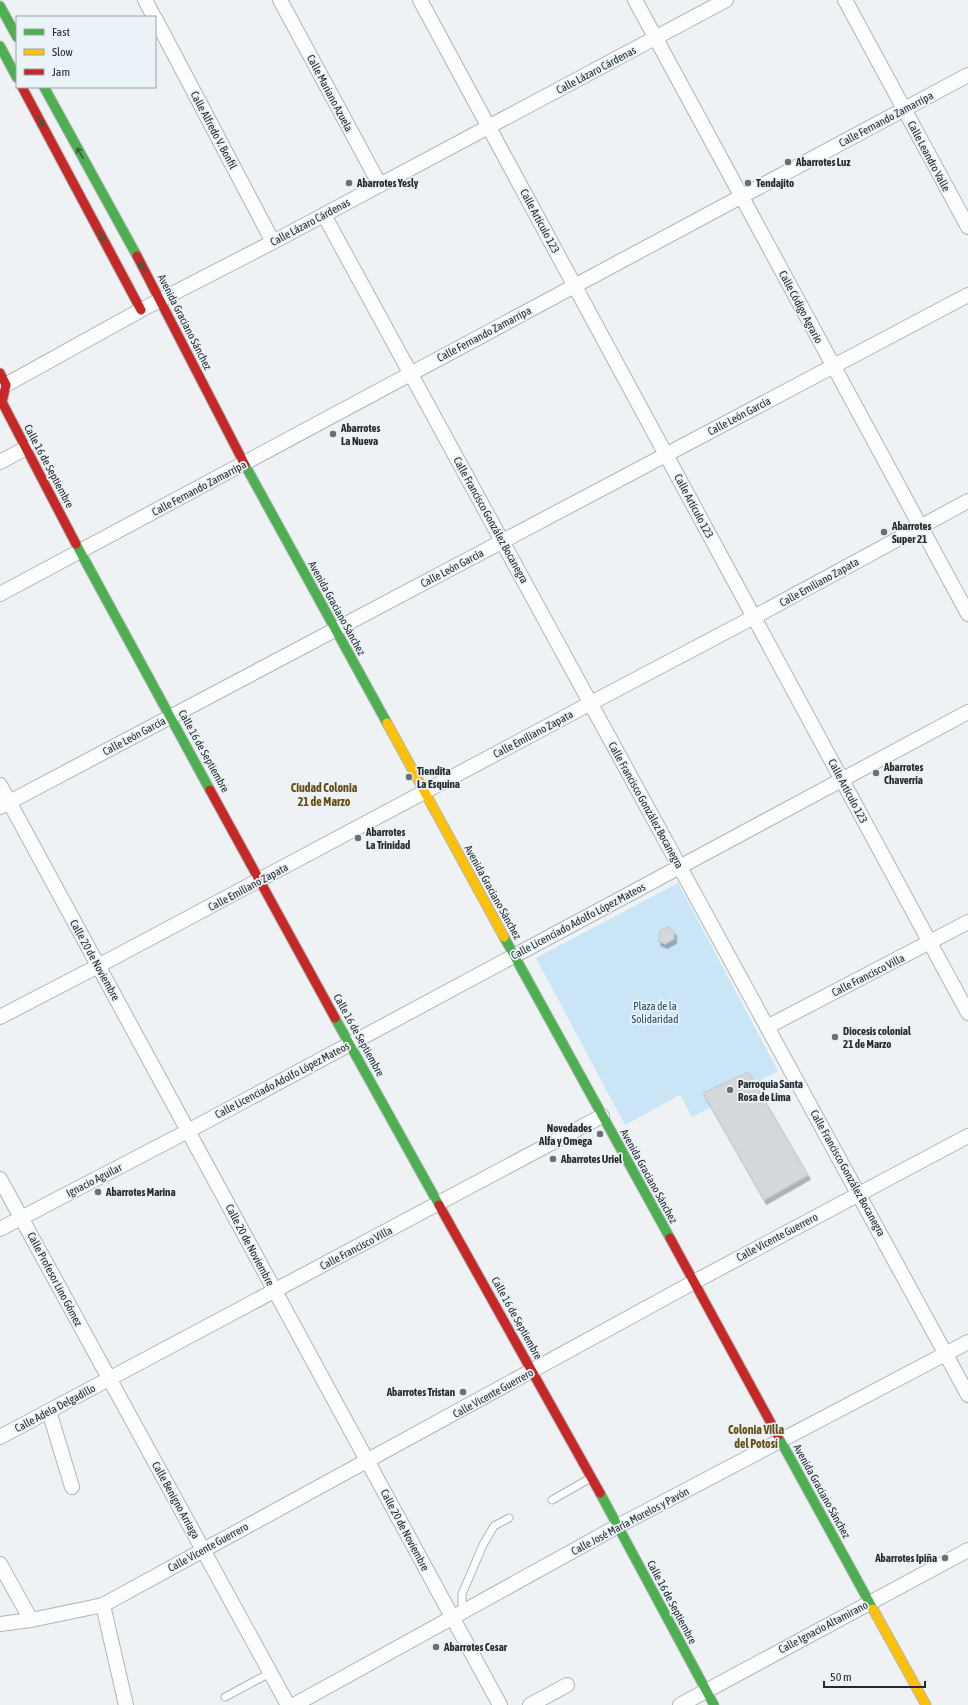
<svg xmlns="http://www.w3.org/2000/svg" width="968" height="1705" font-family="'Asap Condensed',sans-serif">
<defs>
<filter id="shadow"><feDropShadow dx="2.5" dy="4.5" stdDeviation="0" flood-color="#0004"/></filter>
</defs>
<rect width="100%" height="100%" fill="#eef2f4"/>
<!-- green -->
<path fill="#cae5f6" d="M 678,883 L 778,1071 L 692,1117 L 680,1095 L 625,1125 L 536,958 Z"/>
<!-- building -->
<path fill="#d5d8da" stroke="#c4c7c9" filter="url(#shadow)" d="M 668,927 L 674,931 L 674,939 L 665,944 L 658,941 L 660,931 Z
M 748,1072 L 808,1175 L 764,1200 L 703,1093 Z"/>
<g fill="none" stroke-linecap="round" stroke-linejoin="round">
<defs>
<path id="lane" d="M 552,1500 L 589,1479
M 462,1612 L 462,1594 L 483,1545 L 494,1526 L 509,1518
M 225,1697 L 270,1673"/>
<path id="street" d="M 145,0 L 154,17
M 280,0 L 380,185
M 420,0 L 968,1013
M 635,0 L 968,614
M 845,0 L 968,227
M 155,18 L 273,242
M 324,215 L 968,1395
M 0,388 L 141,310 L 273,242 L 726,0
M 0,462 L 26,448
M 0,594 L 968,75
M 0,785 L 500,1705
M 0,807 L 968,295
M 0,1017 L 98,966 L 591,703 L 754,617 L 968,501
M 767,1027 L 968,922
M 0,1179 L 288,1705
M 0,1229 L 188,1131 L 968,712
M 49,1411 L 72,1487
M 0,1437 L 602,1116
M 0,1564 L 31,1620
M 103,1605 L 126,1705
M 0,1624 L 31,1620 L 103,1605 L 694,1282 L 968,1136
M 294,1705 L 618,1526 L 968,1342
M 530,1705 L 567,1685
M 680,1705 L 968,1550"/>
<path id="fast" d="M 0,6 L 17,37
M 0,46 L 17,78
M 44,87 L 137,256
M 245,465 L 387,723
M 76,544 L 210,790
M 504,937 L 670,1238
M 335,1018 L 439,1205
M 778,1436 L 873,1609
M 600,1493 L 714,1705"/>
<path id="slow" d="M 387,723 L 504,937
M 873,1609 L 926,1705"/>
<path id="jam" d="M 22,87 L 141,310
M 137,256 L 245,465
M 0,373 L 6,385 L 2,402 L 76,544
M 210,790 L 335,1018
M 439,1205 L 600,1493
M 670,1238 L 778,1436"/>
</defs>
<!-- lane casing -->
<use href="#lane" stroke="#b1b4b6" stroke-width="9"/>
<!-- street casing -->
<use href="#street" stroke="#b1b4b6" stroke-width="16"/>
<!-- fast casing -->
<use href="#fast" stroke="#b1b4b6" stroke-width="11"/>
<!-- slow casing -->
<use href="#slow" stroke="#b1b4b6" stroke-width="11"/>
<!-- jam casing -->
<use href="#jam" stroke="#b1b4b6" stroke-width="11"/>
<!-- lane -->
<use href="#lane" stroke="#fcfdfd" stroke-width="7"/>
<!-- street -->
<use href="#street" stroke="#fcfdfd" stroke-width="14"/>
<!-- fast -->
<use href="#fast" stroke="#4caf50" stroke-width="9"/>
<!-- slow -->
<use href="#slow" stroke="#ffc107" stroke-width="9"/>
<!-- jam -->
<use href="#jam" stroke="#c62828" stroke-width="9"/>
</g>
<!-- one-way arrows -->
<defs><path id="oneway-shaft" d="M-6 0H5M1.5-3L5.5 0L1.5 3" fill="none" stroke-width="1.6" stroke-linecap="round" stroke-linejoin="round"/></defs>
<g stroke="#355f3a">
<use href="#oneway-shaft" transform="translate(40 121) rotate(62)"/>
<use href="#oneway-shaft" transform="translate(80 153) rotate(-119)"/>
<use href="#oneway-shaft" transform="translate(101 236) rotate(62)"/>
<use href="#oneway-shaft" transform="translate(142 267) rotate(-119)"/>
</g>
<!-- markers -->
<g fill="#6c6f71" stroke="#eaf3f8" stroke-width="1.5">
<circle cx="788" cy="162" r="4"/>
<circle cx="349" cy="183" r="4"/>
<circle cx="748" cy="183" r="4"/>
<circle cx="333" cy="434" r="4"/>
<circle cx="884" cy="532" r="4"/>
<circle cx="876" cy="773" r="4"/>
<circle cx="409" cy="777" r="4"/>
<circle cx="358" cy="838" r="4"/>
<circle cx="835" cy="1037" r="4"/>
<circle cx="730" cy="1090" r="4"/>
<circle cx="600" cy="1134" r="4"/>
<circle cx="553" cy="1159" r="4"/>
<circle cx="98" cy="1192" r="4"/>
<circle cx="463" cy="1392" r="4"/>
<circle cx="945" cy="1558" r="4"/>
<circle cx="436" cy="1647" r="4"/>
</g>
<g text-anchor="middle" stroke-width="3.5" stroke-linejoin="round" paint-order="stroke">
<!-- street labels -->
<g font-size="11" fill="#26292b" stroke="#eaf3f8">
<text transform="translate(596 70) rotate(-28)" y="4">Calle Lázaro Cárdenas</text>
<text transform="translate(330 93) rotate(62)" y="4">Calle Mariano Azuela</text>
<text transform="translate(886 119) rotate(-28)" y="4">Calle Fernando Zamarripa</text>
<text transform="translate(214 130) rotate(62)" y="4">Calle Alfredo V. Bonfil</text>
<text transform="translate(929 156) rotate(62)" y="4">Calle Leandro Valle</text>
<text transform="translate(540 221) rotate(62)" y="4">Calle Artículo 123</text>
<text transform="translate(310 222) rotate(-28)" y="4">Calle Lázaro Cárdenas</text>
<text transform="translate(801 307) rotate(62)" y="4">Calle Código Agrario</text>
<text transform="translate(185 322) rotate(63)" y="4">Avenida Graciano Sánchez</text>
<text transform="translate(484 334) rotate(-28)" y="4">Calle Fernando Zamarripa</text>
<text transform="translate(739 416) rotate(-28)" y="4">Calle León García</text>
<text transform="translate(49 466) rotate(62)" y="4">Calle 16 de Septiembre</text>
<text transform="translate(199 488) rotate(-28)" y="4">Calle Fernando Zamarripa</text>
<text transform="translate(694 506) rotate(62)" y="4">Calle Artículo 123</text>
<text transform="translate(491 520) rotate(61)" y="4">Calle Francisco González Bocanegra</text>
<text transform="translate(452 568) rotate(-28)" y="4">Calle León García</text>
<text transform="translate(819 582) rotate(-29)" y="4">Calle Emiliano Zapata</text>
<text transform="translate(337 608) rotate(61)" y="4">Avenida Graciano Sánchez</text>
<text transform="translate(533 734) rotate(-28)" y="4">Calle Emiliano Zapata</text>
<text transform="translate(134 736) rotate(-28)" y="4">Calle León García</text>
<text transform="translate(204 751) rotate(61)" y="4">Calle 16 de Septiembre</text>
<text transform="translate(848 791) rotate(62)" y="4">Calle Artículo 123</text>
<text transform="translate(646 805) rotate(61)" y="4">Calle Francisco González Bocanegra</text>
<text transform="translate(248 887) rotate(-28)" y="4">Calle Emiliano Zapata</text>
<text transform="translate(493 892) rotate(61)" y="4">Avenida Graciano Sánchez</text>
<text transform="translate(578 921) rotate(-28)" y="4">Calle Licenciado Adolfo López Mateos</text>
<text transform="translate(95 960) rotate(61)" y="4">Calle 20 de Noviembre</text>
<text transform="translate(868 975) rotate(-27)" y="4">Calle Francisco Villa</text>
<text transform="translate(359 1035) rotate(61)" y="4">Calle 16 de Septiembre</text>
<text transform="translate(282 1080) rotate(-28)" y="4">Calle Licenciado Adolfo López Mateos</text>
<text transform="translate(848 1173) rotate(61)" y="4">Calle Francisco González Bocanegra</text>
<text transform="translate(649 1176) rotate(61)" y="4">Avenida Graciano Sánchez</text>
<text transform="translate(94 1180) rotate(-27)" y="4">Ignacio Aguilar</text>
<text transform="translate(777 1237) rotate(-28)" y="4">Calle Vicente Guerrero</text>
<text transform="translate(250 1245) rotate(62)" y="4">Calle 20 de Noviembre</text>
<text transform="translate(356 1248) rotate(-28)" y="4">Calle Francisco Villa</text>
<text transform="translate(55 1279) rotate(62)" y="4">Calle Profesor Lino Gómez</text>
<text transform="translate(517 1318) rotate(61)" y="4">Calle 16 de Septiembre</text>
<text transform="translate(493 1393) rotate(-29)" y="4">Calle Vicente Guerrero</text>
<text transform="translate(55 1408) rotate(-28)" y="4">Calle Adela Delgadillo</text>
<text transform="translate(822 1491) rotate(61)" y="4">Avenida Graciano Sánchez</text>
<text transform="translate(176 1500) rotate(61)" y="4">Calle Benigno Arriaga</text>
<text transform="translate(630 1521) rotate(-28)" y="4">Calle José María Morelos y Pavón</text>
<text transform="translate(405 1530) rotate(62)" y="4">Calle 20 de Noviembre</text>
<text transform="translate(208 1547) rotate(-29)" y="4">Calle Vicente Guerrero</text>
<text transform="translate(672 1602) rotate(62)" y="4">Calle 16 de Septiembre</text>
<text transform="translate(823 1627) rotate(-28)" y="4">Calle Ignacio Altamirano</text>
</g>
<!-- poi labels -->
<g font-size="11" font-weight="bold" fill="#26292b" stroke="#eaf3f8" text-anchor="start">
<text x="796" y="166">Abarrotes Luz</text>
<text x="357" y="187">Abarrotes Yesly</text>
<text x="756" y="187">Tendajito</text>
<text x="341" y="432">Abarrotes<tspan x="341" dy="13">La Nueva</tspan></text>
<text x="892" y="530">Abarrotes<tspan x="892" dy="13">Super 21</tspan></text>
<text x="884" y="771">Abarrotes<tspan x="884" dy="13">Chaverria</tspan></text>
<text x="417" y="775">Tiendita<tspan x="417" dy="13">La Esquina</tspan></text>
<text x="366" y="836">Abarrotes<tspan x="366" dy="13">La Trinidad</tspan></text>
<text x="843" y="1035">Diocesis colonial<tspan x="843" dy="13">21 de Marzo</tspan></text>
<text x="738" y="1088">Parroquia Santa<tspan x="738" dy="13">Rosa de Lima</tspan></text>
<text x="592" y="1132" text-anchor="end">Novedades<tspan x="592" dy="13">Alfa y Omega</tspan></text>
<text x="561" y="1163">Abarrotes Uriel</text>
<text x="106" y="1196">Abarrotes Marina</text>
<text x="455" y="1396" text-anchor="end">Abarrotes Tristan</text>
<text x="937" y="1562" text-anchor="end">Abarrotes Ipiña</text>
<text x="444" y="1651">Abarrotes Cesar</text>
</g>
<!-- park labels -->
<g font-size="11" fill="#224a60" stroke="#eaf3f8">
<text x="655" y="1010">Plaza de la<tspan x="655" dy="13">Solidaridad</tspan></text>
</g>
<!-- neighbourhood labels -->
<g font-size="12" font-weight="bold" fill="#664d13" stroke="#eaf3f8">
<text x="324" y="792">Ciudad Colonia<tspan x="324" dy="14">21 de Marzo</tspan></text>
<text x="756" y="1434">Colonia Villa<tspan x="756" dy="14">del Potosí</tspan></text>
</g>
</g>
<!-- legend -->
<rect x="16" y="16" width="140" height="72" fill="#eaf3f8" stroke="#9ca2a6"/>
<rect x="24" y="29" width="20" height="6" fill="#4caf50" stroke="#9ca2a6"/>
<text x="52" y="36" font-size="12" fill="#26292b">Fast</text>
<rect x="24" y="49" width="20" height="6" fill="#ffc107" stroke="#9ca2a6"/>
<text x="52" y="56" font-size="12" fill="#26292b">Slow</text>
<rect x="24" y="69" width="20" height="6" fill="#c62828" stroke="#9ca2a6"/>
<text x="52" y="76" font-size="12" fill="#26292b">Jam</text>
<!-- scale -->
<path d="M824 1681v6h101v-6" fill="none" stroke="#26292b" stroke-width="2"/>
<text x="830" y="1681" font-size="12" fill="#26292b" stroke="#eaf3f8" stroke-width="3" paint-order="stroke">50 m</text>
</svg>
